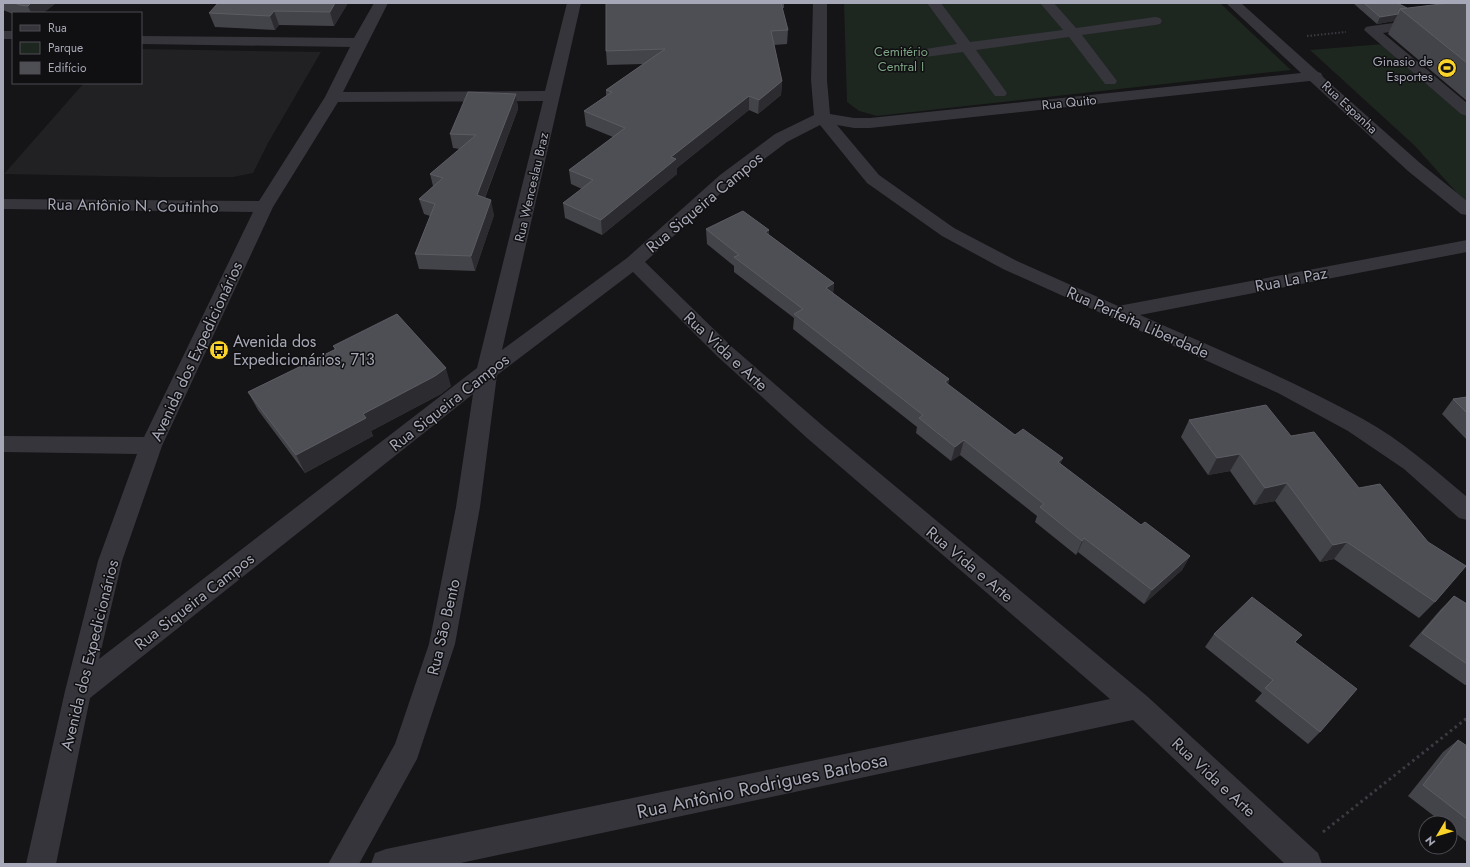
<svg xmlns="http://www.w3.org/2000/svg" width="1470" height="867" font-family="Jost,sans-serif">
<rect width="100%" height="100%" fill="#151416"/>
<!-- built -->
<path fill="#212023" d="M 141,49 L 321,52 L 268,143 L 253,173 L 233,177 L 158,177 L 4,174 L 84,83 L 141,83 Z"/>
<!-- green -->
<path fill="#1e2620" d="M 844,3 L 1220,3 L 1291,70 L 877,116 L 859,111 L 847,102 Z
M 1383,44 L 1467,116 L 1467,201 L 1457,193 L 1415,146 L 1310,50 Z"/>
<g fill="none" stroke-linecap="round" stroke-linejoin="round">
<!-- path-far1 -->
<path stroke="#3b3c43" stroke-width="2" stroke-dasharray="1.5 2" stroke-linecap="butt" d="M 1307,36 L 1346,32"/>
<!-- path -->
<path stroke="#3b3c43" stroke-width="3" stroke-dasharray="2.5 3.5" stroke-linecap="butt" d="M 1323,832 L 1467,718"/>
<!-- lane -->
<path fill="#35353b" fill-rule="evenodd" d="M 927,3 L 941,3 L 970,42 L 1063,30 L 1040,3 L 1054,3 L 1076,28 L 1155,17 L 1160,18 L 1162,21 L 1160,24 L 1155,25 L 1082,35 L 1117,81 L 1115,84 L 1105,84 L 1069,37 L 976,50 L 1007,93 L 1005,96 L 995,96 L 963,52 L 918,58 L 913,57 L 911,54 L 913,51 L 957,44 Z"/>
<!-- street -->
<path fill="#35353b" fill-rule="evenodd" d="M 374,3 L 388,3 L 343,92 L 545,91 L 567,3 L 581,3 L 502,350 L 627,258 L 720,175 L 775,134 L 814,115 L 811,80 L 813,3 L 827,3 L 827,80 L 830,114 L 854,118 L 870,118 L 1301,73 L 1226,3 L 1241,3 L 1318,72 L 1321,73 L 1323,77 L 1420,163 L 1467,201 L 1467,215 L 1461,214 L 1408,171 L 1310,81 L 870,128 L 854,128 L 837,125 L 879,175 L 954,228 L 1017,261 L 1118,306 L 1467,240 L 1467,252 L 1140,315 C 1214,348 1291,379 1363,419 C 1401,440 1434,469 1467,497 L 1467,520 L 1459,518 L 1404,469 L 1348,431 L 1278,393 L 1003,269 L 942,236 L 867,183 L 820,125 L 787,142 L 732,183 L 645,262 L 731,346 L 823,426 L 1148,697 L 1318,853 L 1322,864 L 1285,864 L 1133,720 L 456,864 L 371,864 L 375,853 L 386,849 L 1110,699 L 807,438 L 717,356 L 633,272 L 497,375 L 480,507 L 455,644 L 417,759 L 359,864 L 328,864 L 395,744 L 429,644 L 456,507 L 473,394 L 90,698 L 56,864 L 26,864 L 65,691 L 98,561 L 137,454 L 3,452 L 3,436 L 144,437 L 253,212 L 3,209 L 3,199 L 259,201 L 325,97 L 350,47 L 141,44 L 141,36 L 354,38 ZM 543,101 L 477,368 L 99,659 L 122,561 L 162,446 L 273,207 L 338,102 Z
M 1467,13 L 1467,21 L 1383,33 L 1467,103 L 1467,116 L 1461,114 L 1364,30 L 1366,27 L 1371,26 Z
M 3,31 L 13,31 L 13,39 L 3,39 Z"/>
</g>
<!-- wall -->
<path fill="#434449" d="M 3,3 L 56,3 L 43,13 L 13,13 L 13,14 L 3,10 Z
M 348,3 L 334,26 L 279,25 L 275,30 L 215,27 L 209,13 Z
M 606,3 L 784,3 L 784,8 L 782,8 L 788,30 L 787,44 L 774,45 L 782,81 L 781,95 L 758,114 L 749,110 L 677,168 L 677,174 L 602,235 L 565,218 L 563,203 L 582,189 L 571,184 L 569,170 L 613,137 L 586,126 L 584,111 L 606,96 L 606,90 L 643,64 L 607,65 L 606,51 Z
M 1353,3 L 1397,3 L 1407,8 L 1467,3 L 1467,101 L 1388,34 L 1394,21 L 1377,24 Z
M 516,94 L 518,109 L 485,198 L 494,215 L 475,271 L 419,269 L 415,254 L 430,216 L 424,214 L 419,199 L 433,186 L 430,174 L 460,149 L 453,148 L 450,134 Z
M 706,229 L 769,230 L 769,235 L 834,283 L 833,293 L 949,379 L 948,385 L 1015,435 L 1063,458 L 1060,464 L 1141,525 L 1190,556 L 1182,570 L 1144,604 L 1078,552 L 1076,555 L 1035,522 L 1037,516 L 960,455 L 951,461 L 916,433 L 917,427 L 793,329 L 794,318 L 734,272 L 734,266 L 707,244 Z
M 333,346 L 451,386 L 441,394 L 371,431 L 373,436 L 305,473 L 258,410 L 248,392 L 335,350 Z
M 1467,397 L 1467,440 L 1442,414 L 1453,399 Z
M 1189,420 L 1291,436 L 1435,602 L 1419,618 L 1334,559 L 1320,562 L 1275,501 L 1254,505 L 1230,471 L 1208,475 L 1181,437 Z
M 1454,596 L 1467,604 L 1467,684 L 1465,685 L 1409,646 L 1441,609 Z
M 1214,634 L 1295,643 L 1320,732 L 1308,744 L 1255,701 L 1262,693 L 1205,647 Z
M 1458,740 L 1467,746 L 1467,842 L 1450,829 L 1450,823 L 1443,823 L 1408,796 L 1443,752 Z"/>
<!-- shaded-wall -->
<path fill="#2c2c30" d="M 31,3 L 56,3 L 43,13 L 31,13 L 28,6 Z
M 335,3 L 348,3 L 334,26 L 330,12 Z
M 274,11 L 279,25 L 275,30 L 270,16 Z
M 1398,14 L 1394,21 L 1377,24 L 1380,17 Z
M 782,81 L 781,95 L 758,114 L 759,100 Z
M 516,94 L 518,109 L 480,210 L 477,195 Z
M 749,96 L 749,110 L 677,168 L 677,174 L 602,235 L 601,220 L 671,157 Z
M 491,200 L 494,215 L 475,271 L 471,256 Z
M 769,230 L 768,245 L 765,232 Z
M 834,283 L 833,298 L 826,288 Z
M 446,368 L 451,386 L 441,394 L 371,431 L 373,436 L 305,473 L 296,455 L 363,414 Z
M 949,379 L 946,394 L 945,382 Z
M 964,440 L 960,455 L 951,461 L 955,447 Z
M 1240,454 L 1230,471 L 1208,475 L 1217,458 Z
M 1063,458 L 1057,472 L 1058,462 Z
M 1287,483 L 1275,501 L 1254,505 L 1265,488 Z
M 1084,538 L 1078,552 L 1076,555 L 1082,541 Z
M 1347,542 L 1334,559 L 1320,562 L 1333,545 Z
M 1190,556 L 1182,570 L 1144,604 L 1152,590 Z"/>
<!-- building -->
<path fill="#4e4e55" stroke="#5c5c64" d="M 14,3 L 31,3 L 28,6 L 20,5 Z
M 218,3 L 335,3 L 330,12 L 274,11 L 270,16 L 209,13 Z
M 606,3 L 781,3 L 788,30 L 771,31 L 782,81 L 759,100 L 749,96 L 671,157 L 676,159 L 601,220 L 563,203 L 593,180 L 569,170 L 625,128 L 584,111 L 612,92 L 606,90 L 665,49 L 606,51 Z
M 1364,3 L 1397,3 L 1407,8 L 1400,9 L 1398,14 L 1380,17 Z
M 1449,3 L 1467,3 L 1467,63 L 1400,9 Z
M 468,92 L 516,94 L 477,195 L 491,200 L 471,256 L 415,254 L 435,204 L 419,199 L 443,178 L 430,174 L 476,135 L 450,134 Z
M 743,211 L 769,230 L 765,232 L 834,283 L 826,288 L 949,379 L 945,382 L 1015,435 L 1023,429 L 1063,458 L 1058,462 L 1141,525 L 1145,522 L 1190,556 L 1152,590 L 1084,538 L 1082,541 L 1040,507 L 1044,504 L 964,440 L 955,447 L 919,418 L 923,415 L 794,314 L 803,309 L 734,257 L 739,255 L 706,229 Z
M 397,314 L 446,368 L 435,376 L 363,414 L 366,418 L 296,455 L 248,392 L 336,349 L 333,346 Z
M 1467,397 L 1467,413 L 1453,399 Z
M 1266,405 L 1291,436 L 1314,432 L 1359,488 L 1380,484 L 1428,542 L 1466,566 L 1435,602 L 1347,542 L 1333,545 L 1287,483 L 1265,488 L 1240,454 L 1217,458 L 1189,420 Z
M 1454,596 L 1467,604 L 1467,664 L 1422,633 Z
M 1252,597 L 1302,635 L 1295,642 L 1357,689 L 1320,732 L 1265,688 L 1273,680 L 1214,634 Z
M 1458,740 L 1467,746 L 1467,819 L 1423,785 Z"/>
<!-- icons -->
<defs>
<symbol id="stadium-disc" viewBox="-11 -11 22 22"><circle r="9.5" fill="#f9d22a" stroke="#100f11"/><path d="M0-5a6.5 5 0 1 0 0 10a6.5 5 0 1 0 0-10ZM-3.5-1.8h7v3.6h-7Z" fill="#111"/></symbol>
<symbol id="bus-disc" viewBox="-11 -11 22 22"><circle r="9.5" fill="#f9d22a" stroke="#100f11"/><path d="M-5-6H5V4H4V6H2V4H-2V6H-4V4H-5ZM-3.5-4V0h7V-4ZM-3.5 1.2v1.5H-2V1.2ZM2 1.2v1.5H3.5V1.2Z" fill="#111"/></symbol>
</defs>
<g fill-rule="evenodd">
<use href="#stadium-disc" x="1436" y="57" width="22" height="22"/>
<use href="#bus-disc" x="208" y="339" width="22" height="22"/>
</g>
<g text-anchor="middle" stroke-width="3" stroke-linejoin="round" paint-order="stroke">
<!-- far-park labels -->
<g font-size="13" fill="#7ca384" stroke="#100f11">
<text x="901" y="56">Cemitério<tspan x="901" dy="15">Central I</tspan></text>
</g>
<!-- far-poi labels -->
<g font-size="13" fill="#a6a8b7" stroke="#100f11" text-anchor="end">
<text x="1433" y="66">Ginasio de<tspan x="1433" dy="15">Esportes</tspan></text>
</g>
<!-- far-street labels -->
<g font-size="13" fill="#a6a8b7" stroke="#100f11">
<text transform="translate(1069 102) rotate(-6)" y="5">Rua Quito</text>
<text transform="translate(1350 107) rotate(43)" y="5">Rua Espanha</text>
<text transform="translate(531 187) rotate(-77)" y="5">Rua Wenceslau Braz</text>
</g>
<!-- street labels -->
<g font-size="16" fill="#a6a8b7" stroke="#100f11">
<text transform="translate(704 202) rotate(-40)" y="6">Rua Siqueira Campos</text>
<text transform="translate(133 205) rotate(1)" y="6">Rua Antônio N. Coutinho</text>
<text transform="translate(1291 279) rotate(-11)" y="6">Rua La Paz</text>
<text transform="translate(1138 322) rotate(24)" y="6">Rua Perfeita Liberdade</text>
<text transform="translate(196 351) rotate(-65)" y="6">Avenida dos Expedicionários</text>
<text transform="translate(726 351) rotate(43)" y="6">Rua Vida e Arte</text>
<text transform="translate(449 402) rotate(-38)" y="6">Rua Siqueira Campos</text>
<text transform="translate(970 564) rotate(40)" y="6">Rua Vida e Arte</text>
<text transform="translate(194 601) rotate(-38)" y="6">Rua Siqueira Campos</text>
<text transform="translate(443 627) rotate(-77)" y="6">Rua São Bento</text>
<text transform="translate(89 655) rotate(-76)" y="6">Avenida dos Expedicionários</text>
<text transform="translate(1214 777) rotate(43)" y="6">Rua Vida e Arte</text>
</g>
<!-- poi labels -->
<g font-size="16" fill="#a6a8b7" stroke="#100f11" text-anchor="start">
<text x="233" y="347">Avenida dos<tspan x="233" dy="18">Expedicionários, 713</tspan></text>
</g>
<!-- near-street labels -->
<g font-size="19" fill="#a6a8b7" stroke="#100f11">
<text transform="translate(762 785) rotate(-12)" y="7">Rua Antônio Rodrigues Barbosa</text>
</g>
</g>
<!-- border -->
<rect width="1470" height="867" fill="none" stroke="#a6a8b7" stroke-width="8"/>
<!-- legend -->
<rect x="12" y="12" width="130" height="72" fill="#100f11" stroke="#4c4c53"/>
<rect x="20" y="25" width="20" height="6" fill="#35353b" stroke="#4c4c53"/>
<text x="48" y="32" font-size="12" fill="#a6a8b7">Rua</text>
<rect x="20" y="42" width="20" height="12" fill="#1e2620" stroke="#4c4c53"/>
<text x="48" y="52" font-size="12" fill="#a6a8b7">Parque</text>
<rect x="20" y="62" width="20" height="12" fill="#4e4e55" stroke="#4c4c53"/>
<text x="48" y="72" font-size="12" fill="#a6a8b7">Edifício</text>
<!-- north arrow -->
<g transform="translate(1438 835) rotate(232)"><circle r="19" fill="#100f11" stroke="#4c4c53"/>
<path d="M0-3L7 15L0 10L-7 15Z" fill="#f9d22a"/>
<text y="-6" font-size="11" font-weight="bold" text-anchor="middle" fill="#a6a8b7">N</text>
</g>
</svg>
